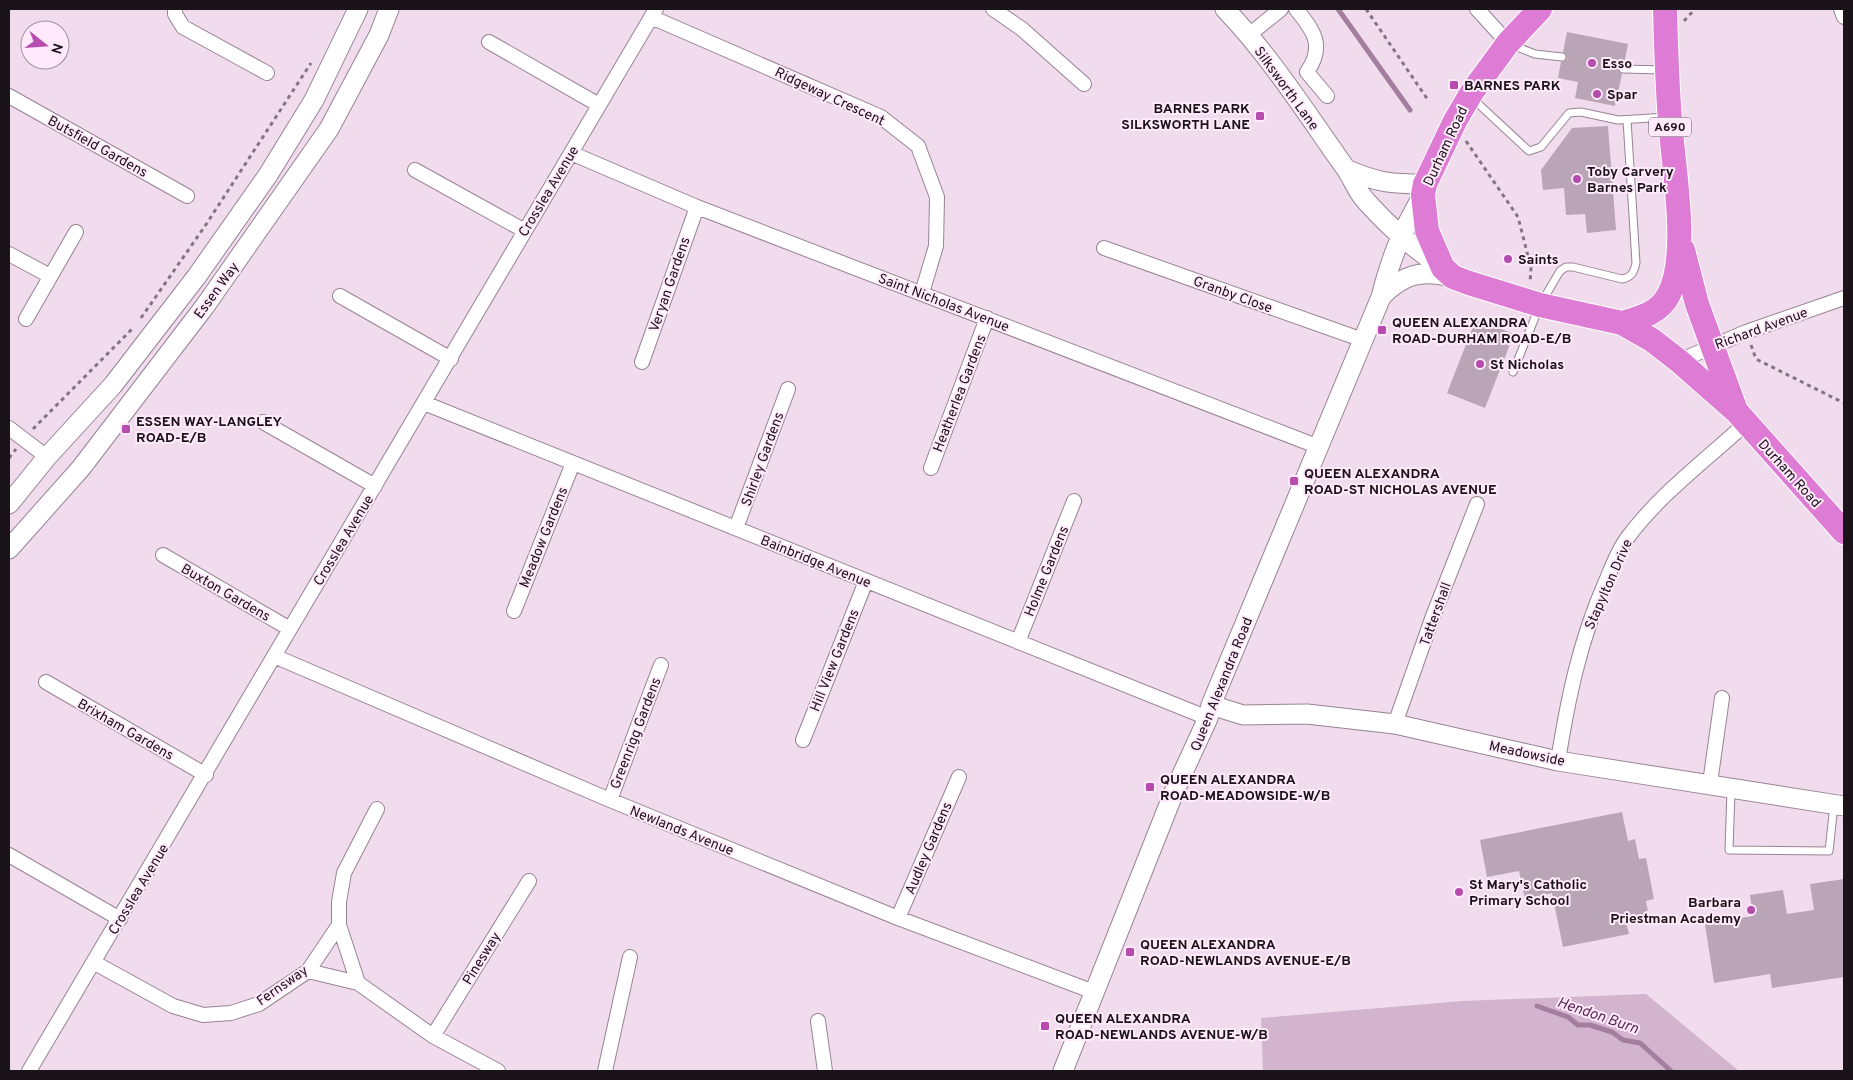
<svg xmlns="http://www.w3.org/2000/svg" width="1853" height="1080" font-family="Overpass,sans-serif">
<rect width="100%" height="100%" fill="#f1dcee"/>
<!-- green -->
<path fill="#d3b4cf" d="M 1646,994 L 1739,1071 L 1263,1071 L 1261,1018 L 1462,1001 Z"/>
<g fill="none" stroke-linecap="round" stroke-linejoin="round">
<!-- stream -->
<path stroke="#a47e9f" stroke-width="5" d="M 1338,9 L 1410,110
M 1537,1006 L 1568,1017 L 1578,1025 L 1590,1025 L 1612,1032 L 1623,1040 L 1640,1043 L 1671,1071"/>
</g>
<!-- building -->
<path fill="#b9a5b6" d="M 1567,32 L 1628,44 L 1624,64 L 1618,68 L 1622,74 L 1615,106 L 1575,98 L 1578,82 L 1558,78 L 1561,62 L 1567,58 L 1563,52 Z
M 1608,126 L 1616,230 L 1587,233 L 1585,214 L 1566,215 L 1564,188 L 1543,190 L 1541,170 L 1572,128 Z
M 1476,319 L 1514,334 L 1485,408 L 1447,393 Z
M 1622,812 L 1628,841 L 1635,839 L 1639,859 L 1646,858 L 1654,899 L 1646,901 L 1649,917 L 1626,922 L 1629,934 L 1563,947 L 1552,893 L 1525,899 L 1519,871 L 1487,877 L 1480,840 Z
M 1844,879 L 1844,977 L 1772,988 L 1770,974 L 1714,983 L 1705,924 L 1753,916 L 1750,895 L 1783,890 L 1787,914 L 1814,910 L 1810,884 Z"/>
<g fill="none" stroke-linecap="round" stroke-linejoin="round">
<defs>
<path id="lane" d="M 1512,45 L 1535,54 L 1562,57
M 1623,69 L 1664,70
M 1473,99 L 1529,151 L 1541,147 L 1569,113 L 1581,112 L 1618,120 L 1667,117
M 1513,372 L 1540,305 L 1560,271 L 1566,267 L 1573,267 L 1622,279 C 1632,277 1634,272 1636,263 L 1627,120
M 1731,790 L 1729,850 L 1829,851 L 1834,805"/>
<path id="street" d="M 175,9 L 175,14 L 183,27 L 267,73
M 993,9 L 1022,29 L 1084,84
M 1296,9 C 1314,31 1325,46 1307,72 L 1327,96
M 1477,9 L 1508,43
M 1841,9 L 1844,17
M 651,17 L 881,117 L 918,146 L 937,197 L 936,246 L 922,293
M 1249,35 L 1281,9
M 489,42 L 599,105
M 9,96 L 187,196
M 571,153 L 697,207 L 1319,447
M 415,170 L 525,231
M 1104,248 L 1363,340
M 9,254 L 50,276
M 340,296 L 451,359
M 26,319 L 76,232
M 1679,361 L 1746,332 L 1844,298
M 642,362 L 697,207
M 424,403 L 1208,718
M 263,422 L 375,486
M 9,428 L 47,457
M 931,468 L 987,318
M 736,528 L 788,389
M 163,555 L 290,629
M 514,611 L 573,463
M 1018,642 L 1074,501
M 274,656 L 610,800 L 898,918 L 1094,992
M 46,682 L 206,775
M 1395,724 L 1433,616 L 1477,504
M 803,740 L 866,581
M 1558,761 C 1568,698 1580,640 1606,581 C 1612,567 1618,550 1628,537 C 1660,494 1706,460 1745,424
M 1710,783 L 1722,698
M 610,800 L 661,665
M 9,855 L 120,919
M 898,918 L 959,777
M 339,925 L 358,983 L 433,1036 L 498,1071
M 95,963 L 173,1006 L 203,1015 L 231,1013 L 259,1004 L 308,971 L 339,925 L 339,902 L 344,873 L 377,809
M 308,971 L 358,983
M 818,1021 L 825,1071
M 433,1036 L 529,881
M 29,1071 L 656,9
M 605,1071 L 630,957"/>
<path id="secondary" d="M 1225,9 C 1271,57 1307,114 1346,169 C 1353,179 1357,192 1366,201 C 1389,227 1414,249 1443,268
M 1346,169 C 1378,183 1391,184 1425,184
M 1381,297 C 1402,275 1421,269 1451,277
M 9,504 L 47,457 L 113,385 L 197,276 L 268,175 L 314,100 L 358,9
M 9,549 L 81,468 L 205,306 L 329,129 L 379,35 L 389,9
M 1211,705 L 1243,715 L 1307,714 L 1395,724 L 1558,761 L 1844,806
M 1063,1071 L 1174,792 L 1208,718 L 1211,705 L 1381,297 C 1391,257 1402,231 1423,195"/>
<path id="highway" d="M 1540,9 L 1508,43 L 1472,92 L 1455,121 L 1425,184 L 1423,195 L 1427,231 L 1443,268 L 1453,277 L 1469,283 L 1540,305 L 1622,323 L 1652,340 L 1679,361 L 1737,412 L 1844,532
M 1683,250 L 1697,304 L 1735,408
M 1622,323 C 1640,318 1660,313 1669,294 C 1690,254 1673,166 1670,120 C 1667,83 1666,46 1665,9"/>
</defs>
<!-- lane casing -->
<use href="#lane" stroke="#978394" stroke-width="9"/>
<!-- street casing -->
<use href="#street" stroke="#978394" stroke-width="16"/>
<!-- secondary casing -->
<use href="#secondary" stroke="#978394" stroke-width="21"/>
<!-- highway casing -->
<use href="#highway" stroke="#fff" stroke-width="26"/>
<!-- path -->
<path stroke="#847582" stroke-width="3" stroke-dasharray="4 4" stroke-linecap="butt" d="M 1366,9 L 1428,100
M 1684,21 L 1695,9
M 1466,141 L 1518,217 L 1531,268 L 1530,282
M 141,318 L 205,226 L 311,63
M 1751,345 L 1756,359 L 1844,403
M 33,429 L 134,327
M 9,458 L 16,449"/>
<!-- lane -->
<use href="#lane" stroke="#fff" stroke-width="7"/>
<!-- street -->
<use href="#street" stroke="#fff" stroke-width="14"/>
<!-- secondary -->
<use href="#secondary" stroke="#fff" stroke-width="19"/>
<!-- highway -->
<use href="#highway" stroke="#de7bd5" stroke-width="24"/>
</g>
<!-- markers -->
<g fill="#b64cae" stroke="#ffe9fb" stroke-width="2">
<circle cx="1592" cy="63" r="5"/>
<rect x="1449" y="80" width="10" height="10" rx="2.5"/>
<circle cx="1597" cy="94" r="5"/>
<rect x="1255" y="111" width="10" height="10" rx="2.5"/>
<circle cx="1577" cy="179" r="5"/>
<circle cx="1508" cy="259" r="5"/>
<rect x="1377" y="325" width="10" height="10" rx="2.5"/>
<circle cx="1480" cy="364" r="5"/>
<rect x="121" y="424" width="10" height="10" rx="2.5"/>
<rect x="1289" y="476" width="10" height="10" rx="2.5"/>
<rect x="1145" y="782" width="10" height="10" rx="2.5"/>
<circle cx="1459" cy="892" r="5"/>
<circle cx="1751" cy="910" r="5"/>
<rect x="1125" y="947" width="10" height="10" rx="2.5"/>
<rect x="1040" y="1021" width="10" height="10" rx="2.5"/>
</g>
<g text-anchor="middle" stroke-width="4" stroke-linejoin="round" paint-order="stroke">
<!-- shield labels -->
<rect fill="#ffe9fb" stroke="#5f535e" stroke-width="1" x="1649" y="117.5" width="42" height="19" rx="4"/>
<g font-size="12" font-weight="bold" fill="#1b131a">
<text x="1670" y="131">A690</text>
</g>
<!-- poi labels -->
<g font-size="14" font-weight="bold" fill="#1b131a" stroke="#ffe9fb" text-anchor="start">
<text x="1602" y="68">Esso</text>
<text x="1464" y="90">BARNES PARK</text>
<text x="1607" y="99">Spar</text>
<text x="1250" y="113" text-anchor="end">BARNES PARK<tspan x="1250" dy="16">SILKSWORTH LANE</tspan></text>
<text x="1587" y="176">Toby Carvery<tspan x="1587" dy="16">Barnes Park</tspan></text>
<text x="1518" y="264">Saints</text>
<text x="1392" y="327">QUEEN ALEXANDRA<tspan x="1392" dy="16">ROAD-DURHAM ROAD-E/B</tspan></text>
<text x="1490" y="369">St Nicholas</text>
<text x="136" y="426">ESSEN WAY-LANGLEY<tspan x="136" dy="16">ROAD-E/B</tspan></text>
<text x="1304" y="478">QUEEN ALEXANDRA<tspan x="1304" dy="16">ROAD-ST NICHOLAS AVENUE</tspan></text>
<text x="1160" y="784">QUEEN ALEXANDRA<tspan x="1160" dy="16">ROAD-MEADOWSIDE-W/B</tspan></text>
<text x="1469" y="889">St Mary's Catholic<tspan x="1469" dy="16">Primary School</tspan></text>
<text x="1741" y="907" text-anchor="end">Barbara<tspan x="1741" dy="16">Priestman Academy</tspan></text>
<text x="1140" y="949">QUEEN ALEXANDRA<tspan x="1140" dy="16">ROAD-NEWLANDS AVENUE-E/B</tspan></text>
<text x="1055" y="1023">QUEEN ALEXANDRA<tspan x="1055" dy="16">ROAD-NEWLANDS AVENUE-W/B</tspan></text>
</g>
<!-- street labels -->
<g font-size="14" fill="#1b131a" stroke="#ffe9fb">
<text transform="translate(1287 88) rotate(54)" y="5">Silksworth Lane</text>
<text transform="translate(830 96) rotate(25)" y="5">Ridgeway Crescent</text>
<text transform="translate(98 146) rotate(29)" y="5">Butsfield Gardens</text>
<text transform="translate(1445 146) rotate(-65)" y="5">Durham Road</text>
<text transform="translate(548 191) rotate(-59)" y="5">Crosslea Avenue</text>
<text transform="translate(669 284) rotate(-71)" y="5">Veryan Gardens</text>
<text transform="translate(216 290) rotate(-54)" y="5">Essen Way</text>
<text transform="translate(1233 294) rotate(20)" y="5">Granby Close</text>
<text transform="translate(944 302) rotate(21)" y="5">Saint Nicholas Avenue</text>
<text transform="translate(1761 328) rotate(-20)" y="5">Richard Avenue</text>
<text transform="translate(959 393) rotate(-69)" y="5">Heatherlea Gardens</text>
<text transform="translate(762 459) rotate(-70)" y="5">Shirley Gardens</text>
<text transform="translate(1790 473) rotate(48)" y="5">Durham Road</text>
<text transform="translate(543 537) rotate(-68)" y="5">Meadow Gardens</text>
<text transform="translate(343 540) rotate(-59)" y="5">Crosslea Avenue</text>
<text transform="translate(816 561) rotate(22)" y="5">Bainbridge Avenue</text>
<text transform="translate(1046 571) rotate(-68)" y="5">Holme Gardens</text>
<text transform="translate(1608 584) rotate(-66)" y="5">Stapylton Drive</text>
<text transform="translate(226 592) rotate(30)" y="5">Buxton Gardens</text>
<text transform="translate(1435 614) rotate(-70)" y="5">Tattershall</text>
<text transform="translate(834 660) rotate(-68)" y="5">Hill View Gardens</text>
<text transform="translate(1221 684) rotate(-68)" y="5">Queen Alexandra Road</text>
<text transform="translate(126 729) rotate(30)" y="5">Brixham Gardens</text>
<text transform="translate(635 733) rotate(-69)" y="5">Greenrigg Gardens</text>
<text transform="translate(1527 753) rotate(12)" y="5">Meadowside</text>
<text transform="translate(682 830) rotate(22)" y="5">Newlands Avenue</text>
<text transform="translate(928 848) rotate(-67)" y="5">Audley Gardens</text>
<text transform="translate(138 889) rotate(-59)" y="5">Crosslea Avenue</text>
<text transform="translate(481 958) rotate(-58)" y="5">Pinesway</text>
<text transform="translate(282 985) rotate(-35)" y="5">Fernsway</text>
</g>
<!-- water labels -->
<g font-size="15" font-style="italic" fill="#592955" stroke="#ffe9fb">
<text transform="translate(1598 1015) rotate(19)" y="5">Hendon Burn</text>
</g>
</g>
<!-- border -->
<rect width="1853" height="1080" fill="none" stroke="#1b131a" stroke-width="20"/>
<!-- north arrow -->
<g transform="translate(45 45) rotate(107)"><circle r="24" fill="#ffe9fb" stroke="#a493a1"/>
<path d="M0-4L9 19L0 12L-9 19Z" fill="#b64cae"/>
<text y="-8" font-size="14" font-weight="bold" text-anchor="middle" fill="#1b131a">N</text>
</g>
</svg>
